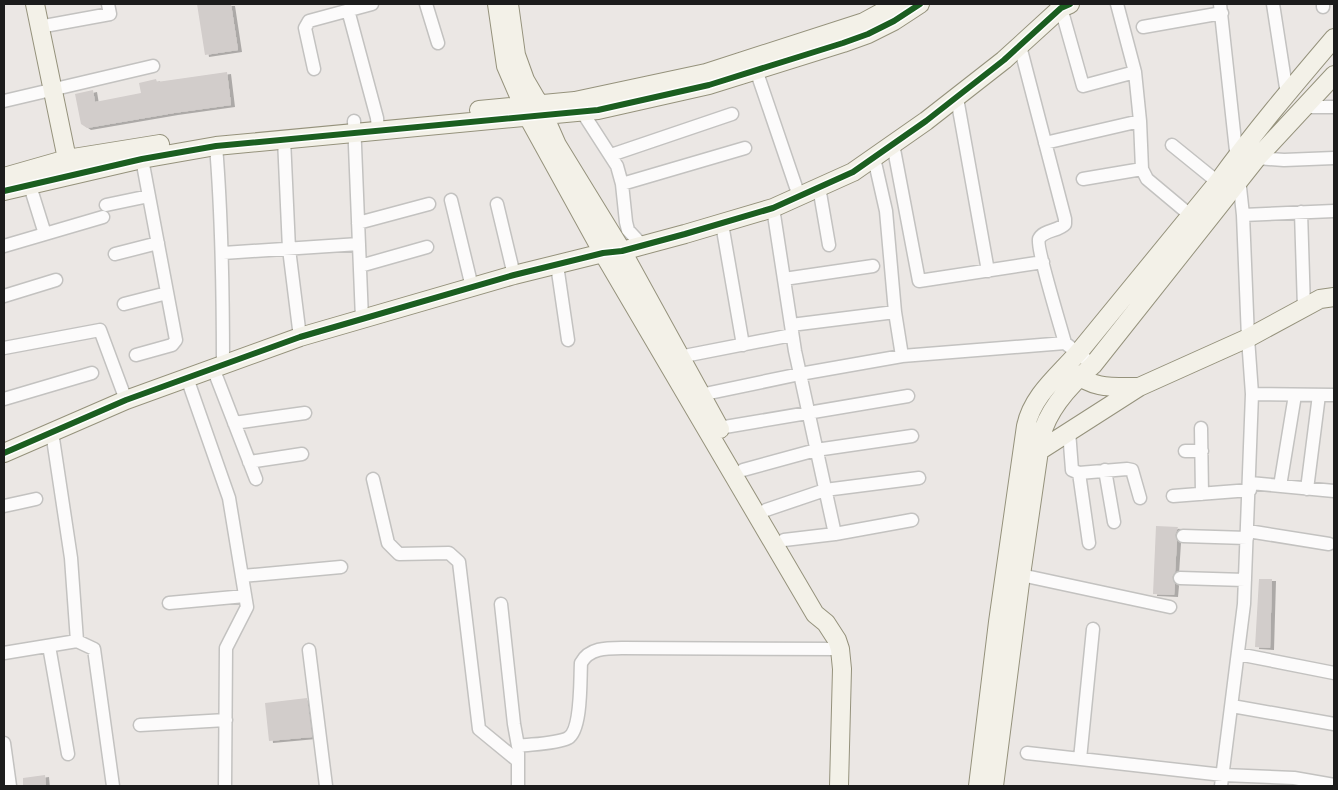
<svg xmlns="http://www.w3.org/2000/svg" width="1338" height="790" font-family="Manrope,sans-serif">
<defs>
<filter id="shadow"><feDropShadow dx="4" dy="2" stdDeviation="0" flood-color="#0004"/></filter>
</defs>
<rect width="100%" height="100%" fill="#ebe7e4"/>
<!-- building -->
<path fill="#d2cdcb" filter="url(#shadow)" d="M 197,4 L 231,4 L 238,50 L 205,55 Z
M 227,72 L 231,105 L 174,113 L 87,128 L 81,124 L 75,94 L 93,90 L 95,102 L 141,93 L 139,83 L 156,79 L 157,82 Z
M 1156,526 L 1178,527 L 1175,535 L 1177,541 L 1175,572 L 1172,577 L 1175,584 L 1174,595 L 1153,594 Z
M 1259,579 L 1272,579 L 1270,648 L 1255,647 Z
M 307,698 L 312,737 L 269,741 L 265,703 Z
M 45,775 L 46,786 L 23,786 L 23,778 Z"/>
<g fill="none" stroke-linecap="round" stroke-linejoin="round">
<defs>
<path id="street" d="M 426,4 L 438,43
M 1220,4 L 1243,215 L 1248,338 L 1252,394 L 1244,604 L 1221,786
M 1273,4 L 1287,94
M 1323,4 L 1323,7
M 1061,8 L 1083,86 L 1135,72 L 1117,4
M 348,10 L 377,118 L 378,130
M 39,27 L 110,14 L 108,4
M 1143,27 L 1222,13
M 1020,46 L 1065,219 L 1065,224 C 1059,231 1043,230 1039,239 C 1036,247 1061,328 1065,343
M 754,64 L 799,196
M 314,69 L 305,28 L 309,21 L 372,4
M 1135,72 L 1140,121 L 1142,169 L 1147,179 L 1190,215
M 957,98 L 988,271
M 4,101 L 153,66
M 579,107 L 617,166 L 622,184 L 626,222 L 628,230 L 642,245
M 1305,107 L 1334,107
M 354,121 L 362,319
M 284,139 L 289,249 L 300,337
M 1045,143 L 1140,121
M 893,144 L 919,281 L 1043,262
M 1172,145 L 1225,188
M 216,146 C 222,219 223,291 223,365
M 611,155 L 732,114
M 874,158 L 886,211 L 895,312 L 902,356
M 1257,158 L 1284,160 L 1334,158
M 1083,179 L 1142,169
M 622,184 L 745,148
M 30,186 L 45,234
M 819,187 L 829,245
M 451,200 L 472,287
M 497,204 L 514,275
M 106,205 L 149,196
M 773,208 L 795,351 L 835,534
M 1301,212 L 1304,308
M 1243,215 L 1334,211
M 358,223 L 429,204
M 722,224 L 743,345
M 4,246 L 103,217
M 223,253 L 359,244
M 115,254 L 158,243
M 557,265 L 568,340
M 360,266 L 427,247
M 784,279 L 873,266
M 4,296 L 56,280
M 124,304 L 167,293
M 791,325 L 895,312
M 4,348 L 100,330 L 126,400
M 136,355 L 172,345 L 176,340 L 142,159
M 679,357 L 792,335
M 213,368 L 256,479
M 187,378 L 229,498 L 247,607 L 226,648 L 225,786
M 1252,394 L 1334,395
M 700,395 L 800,374 L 902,356 L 1065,343 L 1093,365
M 4,399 L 92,373
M 234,423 L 305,413
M 719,428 L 908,396
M 1201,428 L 1202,494
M 1069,431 L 1072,470 L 1079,473 L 1127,469 L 1132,470 L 1140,498
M 52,432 L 71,558 L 77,641 L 94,649 L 113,786
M 1185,451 L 1202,451
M 249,462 L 302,454
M 743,470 L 816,450 L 912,436
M 1105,470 L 1114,522
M 1079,473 L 1089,543
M 373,479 L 388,543 L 399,554 L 449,553 L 459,562 L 479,729 L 518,761
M 1250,483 L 1334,491
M 1280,486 L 1295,395
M 1307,489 L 1319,395
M 1173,496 L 1250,490
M 4,506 L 36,499
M 766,510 L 825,490 L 919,478
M 1248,531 L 1329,544
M 1183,536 L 1247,538
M 784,540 L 835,534 L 912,520
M 1021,575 L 1170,607
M 242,576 L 341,567
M 1180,578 L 1245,580
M 169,603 L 245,596
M 501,604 L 514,724 L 518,746 C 532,744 556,744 568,738 C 582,730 580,679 581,663 C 589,648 606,648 622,648 L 840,649
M 49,646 L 68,754
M 309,650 L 326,786
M 4,653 L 77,641
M 1238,654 L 1334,673
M 1232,706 L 1334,724
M 140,725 L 226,720
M 4,743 L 10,786
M 1027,753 L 1223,775 L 1294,778 L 1334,785
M 1080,759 L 1093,629
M 518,786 L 518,753"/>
<path id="secondary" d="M 35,4 L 67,159
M 497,4 L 506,66 L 528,117 L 603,253 L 815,614 L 826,623 L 837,640 L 840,649 L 842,669 L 839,786
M 509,4 L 516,55 L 525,80 L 539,104 L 557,145 L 622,251 L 720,429
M 479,110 L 575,101 L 706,73 L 864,22 L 897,4
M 4,177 L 67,159 L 160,144
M 4,191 L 142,159 L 216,146 L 598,110 L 709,85 L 843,43 L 868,34 L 894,21 L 920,4
M 1071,371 C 1094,389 1110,387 1138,387
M 1039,451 L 1139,387 L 1248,338 L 1320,299 L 1334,297
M 4,453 L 126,400 L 300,337 L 514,275 L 603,253 L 622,251 L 685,234 L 773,208 L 853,172 L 926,121 L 1004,60 L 1061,8 L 1070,4
M 978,786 L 998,622 L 1026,426 C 1033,393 1062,373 1083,347 C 1128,292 1173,237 1218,182 C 1254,132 1294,85 1334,38
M 994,786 L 1021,575 L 1041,437 C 1048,408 1071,384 1093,365 L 1257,158 L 1334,75"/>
</defs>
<!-- street casing -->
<use href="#street" stroke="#c3c2c0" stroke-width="15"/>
<!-- secondary casing -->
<use href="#secondary" stroke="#95927c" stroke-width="20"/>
<!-- street -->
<use href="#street" stroke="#fcfbfb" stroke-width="12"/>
<!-- secondary -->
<use href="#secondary" stroke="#f3f1e8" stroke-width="18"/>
<defs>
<path id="cycleway" d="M 4,191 L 142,159 L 216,146 L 598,110 L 709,85 L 843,43 L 868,34 L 894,21 L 920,4
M 4,453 L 126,400 L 300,337 L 514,275 L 603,253 L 622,251 L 685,234 L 773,208 L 853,172 L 926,121 L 1004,60 L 1061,8 L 1070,4"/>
</defs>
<!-- cycleway casing -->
<use href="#cycleway" stroke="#fff" stroke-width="9"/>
<!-- cycleway -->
<use href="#cycleway" stroke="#1b5e20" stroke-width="6"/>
</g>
<!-- border -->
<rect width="1338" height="790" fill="none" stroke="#1c1c1c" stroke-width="10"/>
</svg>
